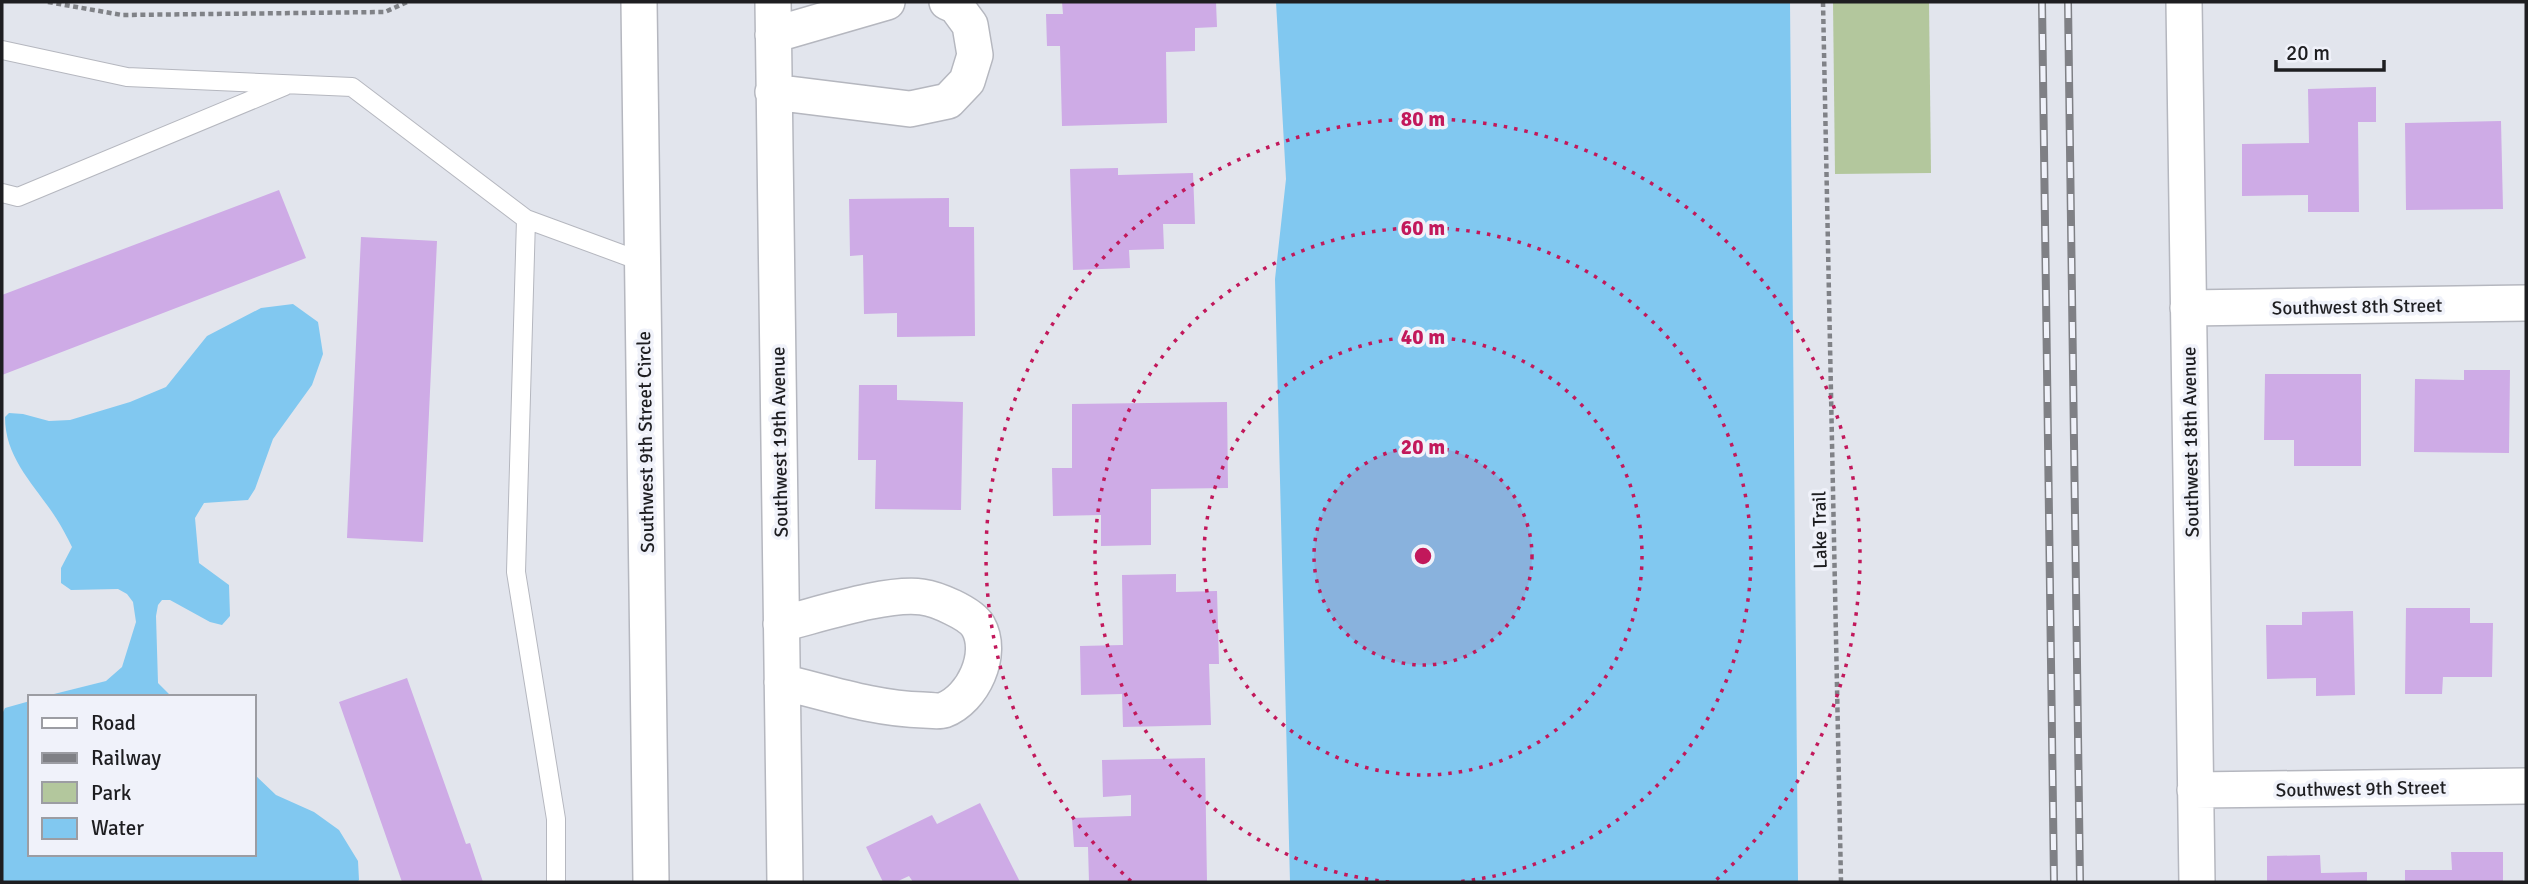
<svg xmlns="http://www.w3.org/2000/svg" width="2528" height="884" font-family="Signika,sans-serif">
<rect width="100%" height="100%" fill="#e2e5ed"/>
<!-- green -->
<path fill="#b3c79d" d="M 1833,2 L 1929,2 L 1931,173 L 1835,174 Z"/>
<!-- water -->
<path fill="#81c8f0" d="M 1276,2 L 1790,2 L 1798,882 L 1290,882 L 1275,279 L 1286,179 Z
M 293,304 L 318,322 L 323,354 L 312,385 L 273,439 L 255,489 L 248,500 L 204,503 L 195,518 L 199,563 L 229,585 L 230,616 L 222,625 L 210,622 L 170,600 L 162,600 L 158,605 L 156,616 L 158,683 L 172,697 L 42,697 L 106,681 L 122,667 L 136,622 L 133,602 L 127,594 L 118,589 L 71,590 L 61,583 L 61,568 L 72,547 C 67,537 62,527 56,518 C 35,485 5,459 5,417 L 9,413 L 23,414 L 49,421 L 70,420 L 130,402 L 166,387 L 207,336 L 261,308 Z
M 30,701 L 30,854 L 254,854 L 254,774 L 276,795 L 314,812 L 339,830 L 358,861 L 359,880 L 357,882 L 2,882 L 2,714 L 5,708 Z"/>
<!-- building -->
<path fill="#ceabe6" d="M 1062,2 L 1216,2 L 1217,27 L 1195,28 L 1195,51 L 1166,52 L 1167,123 L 1062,126 L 1060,46 L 1047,46 L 1046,14 L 1063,14 Z
M 2376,87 L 2376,122 L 2358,122 L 2359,212 L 2308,212 L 2308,195 L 2242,196 L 2242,144 L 2309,143 L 2308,89 Z
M 2501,121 L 2503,209 L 2406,210 L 2405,123 Z
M 1118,168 L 1118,175 L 1193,173 L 1195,224 L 1163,224 L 1164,249 L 1129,250 L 1130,268 L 1073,270 L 1070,169 Z
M 279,190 L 306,258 L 2,375 L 2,295 Z
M 949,198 L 949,227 L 974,227 L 975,336 L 897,337 L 897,313 L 864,314 L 863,255 L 850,256 L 849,199 Z
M 361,237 L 437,241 L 423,542 L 347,538 Z
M 2464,370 L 2510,370 L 2509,453 L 2414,452 L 2415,379 L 2464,380 Z
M 2265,374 L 2361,374 L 2361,466 L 2294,466 L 2294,440 L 2264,440 Z
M 859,385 L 897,385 L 897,400 L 963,402 L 961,510 L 875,509 L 876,460 L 858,460 Z
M 1227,402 L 1228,488 L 1151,489 L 1151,545 L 1101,546 L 1101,515 L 1053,516 L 1052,468 L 1072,468 L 1072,404 Z
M 1176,574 L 1176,592 L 1217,591 L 1219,664 L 1209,664 L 1211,725 L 1123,727 L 1122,694 L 1081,695 L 1080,646 L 1123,645 L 1122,575 Z
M 2406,608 L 2470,608 L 2470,623 L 2493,623 L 2492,677 L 2443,677 L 2442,694 L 2405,694 Z
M 2353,611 L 2355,695 L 2316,696 L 2316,678 L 2267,679 L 2266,625 L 2302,625 L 2302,612 Z
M 407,678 L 466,844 L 470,843 L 483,882 L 402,882 L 339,702 Z
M 1205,758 L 1207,882 L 1089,882 L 1088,847 L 1074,847 L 1072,818 L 1131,816 L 1131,795 L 1103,797 L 1102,760 Z
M 980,803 L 1020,882 L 913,882 L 909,876 L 896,882 L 883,882 L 866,847 L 932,815 L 937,824 Z
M 2451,852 L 2503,852 L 2503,882 L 2405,882 L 2405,870 L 2452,870 Z
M 2320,855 L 2321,873 L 2367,872 L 2367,882 L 2267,882 L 2267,856 Z"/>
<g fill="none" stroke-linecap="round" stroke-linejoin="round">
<defs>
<path id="lane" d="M 2,50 L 127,77 L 352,87 L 526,219
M 2,193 L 18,197 L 285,86
M 556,882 L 556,819 L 516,572 L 526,219 L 643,262"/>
<path id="street" d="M 639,2 L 651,882
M 773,2 L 785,882
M 2184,2 L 2197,882
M 773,35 L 887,2
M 773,92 L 910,109 L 948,101 L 967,81 L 975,55 L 970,25 L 956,6 L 947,2
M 2188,308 L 2526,303
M 781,624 C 818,615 887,592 922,597 C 937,599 970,613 978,626 C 994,654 973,699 944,710 C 938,712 929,710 923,710 C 875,709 828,693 782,682
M 2195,790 L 2526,786"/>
</defs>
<!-- lane casing -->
<use href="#lane" stroke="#b5b7bf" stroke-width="20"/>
<!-- street casing -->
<use href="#street" stroke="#b5b7bf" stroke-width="38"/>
<!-- path -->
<path stroke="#808287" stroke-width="4.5" stroke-dasharray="5 3.5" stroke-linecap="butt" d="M 48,2 L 122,15 L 385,12 L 407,2
M 1823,2 L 1841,882"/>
<!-- lane -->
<use href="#lane" stroke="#fff" stroke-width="18"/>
<!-- street -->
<use href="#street" stroke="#fff" stroke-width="35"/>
<defs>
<path id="rail" d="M 2042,2 L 2054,882
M 2068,2 L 2080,882"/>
</defs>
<!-- rail casing -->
<use href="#rail" stroke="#7f8085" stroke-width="8"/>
<!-- rail -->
<use href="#rail" stroke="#f0f2fa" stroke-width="5" stroke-dasharray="16" stroke-linecap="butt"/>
</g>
<!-- distance rings -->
<circle cx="1423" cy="556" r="109" fill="#c2185b" fill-opacity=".12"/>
<g fill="none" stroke="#c2185b" stroke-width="3.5" stroke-dasharray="3.5 7">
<circle cx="1423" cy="556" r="109"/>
<circle cx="1423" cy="556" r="219"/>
<path d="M1389 882A328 328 0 1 1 1457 882"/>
<path d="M1131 881A437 437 0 1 1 1715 881"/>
</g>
<g text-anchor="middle" stroke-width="7" stroke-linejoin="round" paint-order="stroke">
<!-- street labels -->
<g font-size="19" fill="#1e1e21" stroke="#f0f2fa">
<text transform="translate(2357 306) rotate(-1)" y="7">Southwest 8th Street</text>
<text transform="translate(645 442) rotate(-91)" y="7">Southwest 9th Street Circle</text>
<text transform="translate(779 442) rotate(-91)" y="7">Southwest 19th Avenue</text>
<text transform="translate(2190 442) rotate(-91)" y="7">Southwest 18th Avenue</text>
<text transform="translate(1819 530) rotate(-91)" y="7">Lake Trail</text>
<text transform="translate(2361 788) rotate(-1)" y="7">Southwest 9th Street</text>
</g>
</g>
<circle cx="1423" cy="556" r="10" fill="#c2185b" stroke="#f0f2fa" stroke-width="3.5"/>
<g font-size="21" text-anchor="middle" font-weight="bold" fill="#c2185b" stroke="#f0f2fa" stroke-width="7" stroke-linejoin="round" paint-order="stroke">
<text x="1423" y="126">80 m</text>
<text x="1423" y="235">60 m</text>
<text x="1423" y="344">40 m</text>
<text x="1423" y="454">20 m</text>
</g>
<!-- border -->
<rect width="2528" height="884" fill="none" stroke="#1e1e21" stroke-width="7"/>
<!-- legend -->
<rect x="28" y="695" width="228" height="161" fill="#f0f2fa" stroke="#9c9da3" stroke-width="2"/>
<rect x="42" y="718" width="35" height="10" fill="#ffffff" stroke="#9c9da3" stroke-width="2"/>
<text x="91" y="730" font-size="21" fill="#1e1e21">Road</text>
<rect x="42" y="753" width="35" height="10" fill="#7f8085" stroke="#9c9da3" stroke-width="2"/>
<text x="91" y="765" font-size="21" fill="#1e1e21">Railway</text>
<rect x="42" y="782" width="35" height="21" fill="#b3c79d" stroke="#9c9da3" stroke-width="2"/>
<text x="91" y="800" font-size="21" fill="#1e1e21">Park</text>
<rect x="42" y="818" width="35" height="21" fill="#81c8f0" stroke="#9c9da3" stroke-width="2"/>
<text x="91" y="835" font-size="21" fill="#1e1e21">Water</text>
<!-- scale -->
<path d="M2276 60v10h108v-10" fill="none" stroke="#1e1e21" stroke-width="3.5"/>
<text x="2286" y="60" font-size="21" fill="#1e1e21" stroke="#f0f2fa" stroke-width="5" paint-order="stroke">20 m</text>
</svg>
